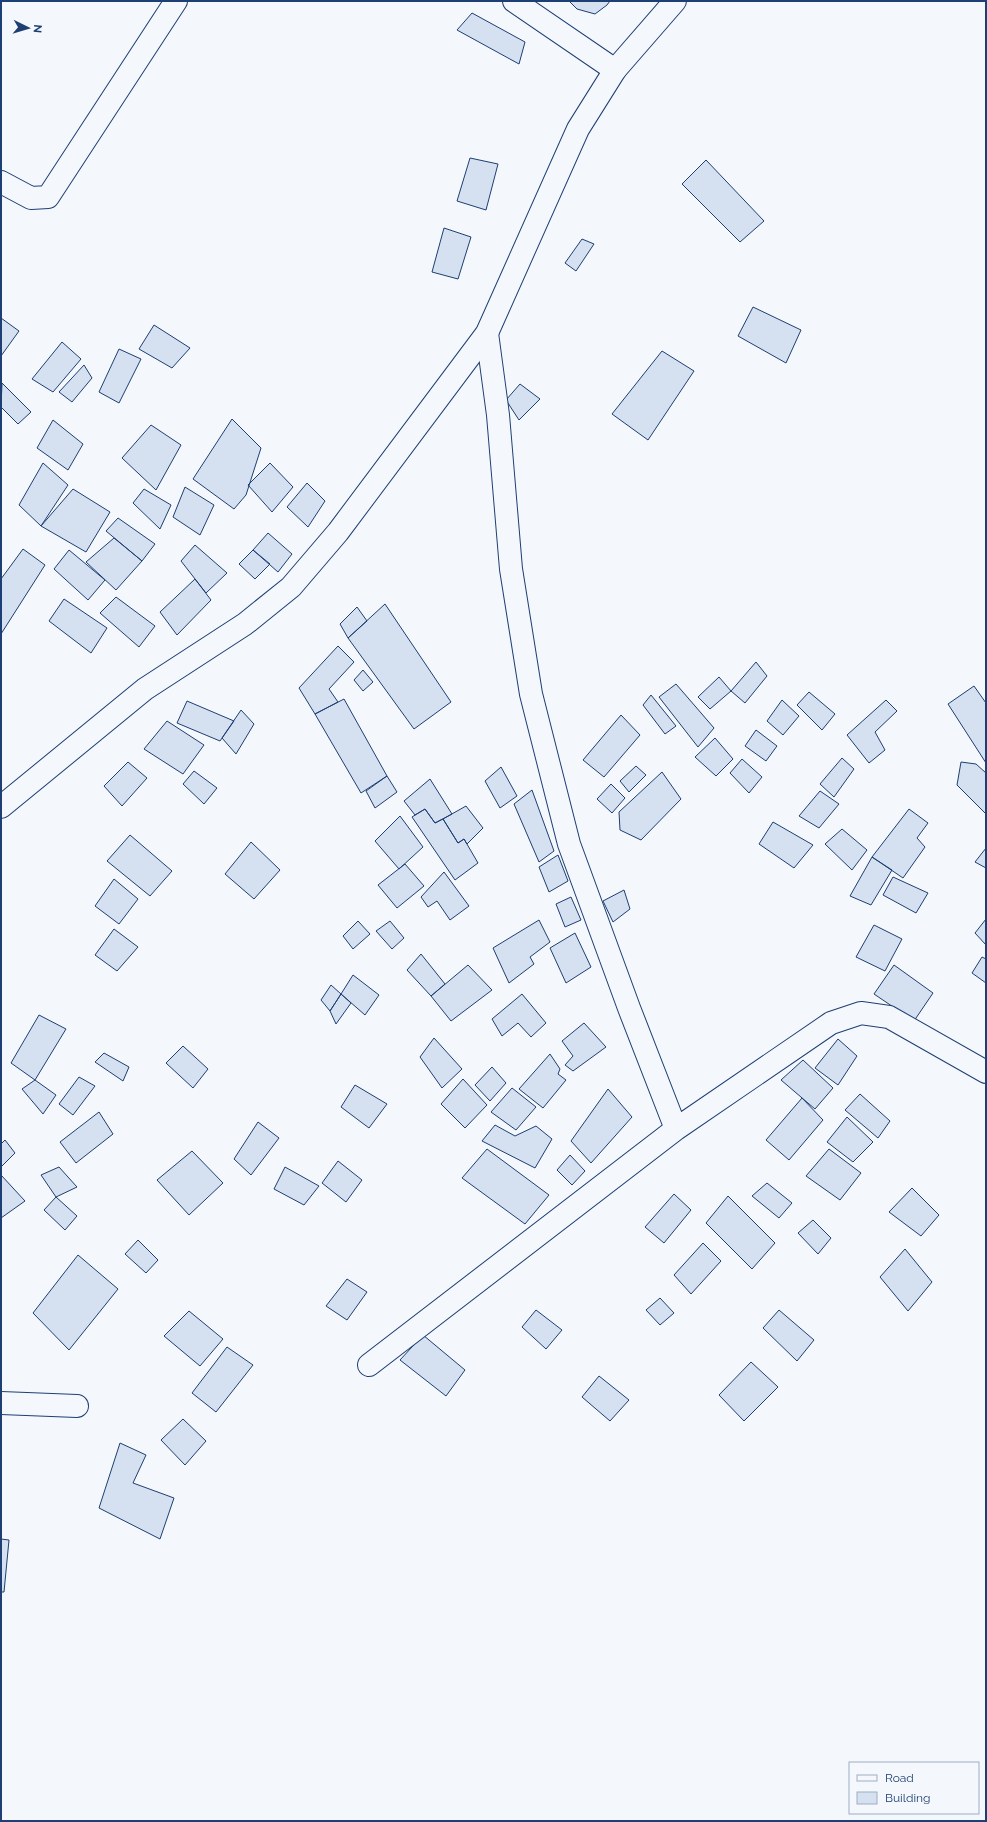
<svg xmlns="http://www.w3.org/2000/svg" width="987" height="1822" font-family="Raleway,sans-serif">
<rect width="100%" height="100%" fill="#f4f7fb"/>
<!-- building -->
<path fill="#d5e0f0" stroke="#1d3f73" d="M 569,1 L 610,1 L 607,5 L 595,14 L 577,9 Z
M 472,13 L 525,42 L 519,64 L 457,30 Z
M 470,158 L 498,164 L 486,210 L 457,201 Z
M 706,160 L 764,221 L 740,242 L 682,184 Z
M 444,228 L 471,237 L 458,279 L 432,272 Z
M 582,239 L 594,244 L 576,271 L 565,263 Z
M 753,307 L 801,330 L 786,363 L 738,336 Z
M 1,318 L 19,331 L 1,356 Z
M 154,325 L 190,348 L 172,368 L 139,349 Z
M 62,342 L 81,359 L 53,392 L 32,379 Z
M 119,349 L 141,359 L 119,403 L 99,392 Z
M 662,351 L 694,371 L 648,440 L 612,414 Z
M 84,365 L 92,378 L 72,402 L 59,392 Z
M 2,383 L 31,412 L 18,424 L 1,407 Z
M 520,384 L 540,399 L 519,420 L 506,400 Z
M 232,419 L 261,448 L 246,495 L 234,509 L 193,479 Z
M 53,420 L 83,444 L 68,470 L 37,448 Z
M 151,425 L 181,445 L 156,490 L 122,458 Z
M 43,463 L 68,485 L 41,526 L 19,505 Z
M 270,463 L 293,487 L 272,512 L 248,485 Z
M 307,483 L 325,501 L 308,527 L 287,507 Z
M 185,487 L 214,505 L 200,535 L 173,517 Z
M 73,489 L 110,512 L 86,552 L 41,526 Z
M 144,489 L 171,505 L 160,529 L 133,503 Z
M 118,518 L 155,544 L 142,561 L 106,531 Z
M 268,533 L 292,554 L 278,572 L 253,550 Z
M 114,538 L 142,561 L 116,590 L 86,562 Z
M 195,545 L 227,573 L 206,593 L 181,561 Z
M 23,549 L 45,565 L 1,634 L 1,579 Z
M 69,550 L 105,580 L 88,600 L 54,569 Z
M 253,550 L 270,564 L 255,579 L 239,564 Z
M 195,579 L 211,600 L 177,635 L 160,612 Z
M 116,597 L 155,626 L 139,647 L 100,613 Z
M 64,599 L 107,628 L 91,653 L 49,621 Z
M 385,604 L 451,702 L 414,729 L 348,638 Z
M 357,607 L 367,621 L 348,638 L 340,624 Z
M 338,646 L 354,662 L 329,689 L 338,702 L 315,714 L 299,688 Z
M 756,662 L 767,676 L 745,703 L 731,691 Z
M 363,670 L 373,682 L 363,691 L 354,680 Z
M 719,677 L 731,691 L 710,709 L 698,697 Z
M 676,684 L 714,728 L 698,747 L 659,697 Z
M 974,686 L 986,703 L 986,763 L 948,704 Z
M 809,692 L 835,714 L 822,730 L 797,705 Z
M 651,695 L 676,726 L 665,734 L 643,705 Z
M 344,699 L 387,776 L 361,793 L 315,714 Z
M 782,700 L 799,716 L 783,735 L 767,721 Z
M 886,700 L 897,711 L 875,732 L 885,750 L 869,763 L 847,735 Z
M 187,701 L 234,721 L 220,741 L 177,723 Z
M 241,710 L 254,724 L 236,754 L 222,738 Z
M 621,715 L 640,735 L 604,777 L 583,760 Z
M 167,721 L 204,745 L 183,774 L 144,749 Z
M 756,730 L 777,746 L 766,761 L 745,746 Z
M 715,738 L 733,759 L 716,776 L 695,757 Z
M 842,758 L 854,769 L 834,797 L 820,784 Z
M 742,759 L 762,777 L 749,793 L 730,773 Z
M 128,762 L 147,778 L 122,806 L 104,786 Z
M 961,762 L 976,764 L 986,773 L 986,814 L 957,785 Z
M 636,766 L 646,775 L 629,792 L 620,781 Z
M 501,767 L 517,796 L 500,808 L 485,781 Z
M 194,771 L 217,788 L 204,804 L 183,784 Z
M 662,772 L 681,799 L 641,840 L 620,830 L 619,812 Z
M 387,776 L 397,792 L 375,808 L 366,791 Z
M 430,779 L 452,814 L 435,823 L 425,809 L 415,815 L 404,801 Z
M 611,784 L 625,798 L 612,813 L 597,799 Z
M 532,790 L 554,851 L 539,862 L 514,804 Z
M 820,791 L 839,804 L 819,828 L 799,816 Z
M 466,806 L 483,828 L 467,844 L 464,839 L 458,843 L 443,819 Z
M 425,809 L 435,823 L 443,819 L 458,843 L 464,839 L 478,863 L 455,880 L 412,817 Z
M 909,809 L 928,823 L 917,838 L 925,847 L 903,878 L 872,857 Z
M 400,816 L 423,847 L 399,869 L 375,841 Z
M 773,822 L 813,845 L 794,868 L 759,844 Z
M 842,829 L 867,850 L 852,870 L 825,844 Z
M 130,835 L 172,871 L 150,896 L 107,861 Z
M 251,842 L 280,870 L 254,899 L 225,874 Z
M 986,848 L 986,868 L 975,862 Z
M 558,855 L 568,881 L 549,892 L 539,867 Z
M 872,857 L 892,870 L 871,905 L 850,896 Z
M 405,864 L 424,886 L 397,908 L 378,885 Z
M 444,872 L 469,906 L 450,920 L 437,901 L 428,907 L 421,897 Z
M 893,877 L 928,893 L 916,913 L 883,895 Z
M 114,879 L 138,899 L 119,924 L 95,906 Z
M 624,890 L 630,909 L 613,922 L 603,901 Z
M 571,897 L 581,920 L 565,927 L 556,904 Z
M 986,919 L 986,945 L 975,933 Z
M 539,920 L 550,942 L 530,957 L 534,964 L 509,983 L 493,948 Z
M 358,921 L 370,934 L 353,949 L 343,936 Z
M 390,921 L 404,938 L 392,949 L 376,931 Z
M 874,925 L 902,939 L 885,971 L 856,957 Z
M 114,929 L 138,947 L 117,971 L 95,955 Z
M 575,933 L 591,967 L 566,983 L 550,948 Z
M 421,954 L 445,984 L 431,996 L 407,970 Z
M 982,957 L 986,959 L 986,983 L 972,973 Z
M 468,965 L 492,990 L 451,1021 L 431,996 Z
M 894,965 L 933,993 L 914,1021 L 874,994 Z
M 353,975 L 379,995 L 365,1015 L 341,994 Z
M 331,985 L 341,994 L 330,1011 L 321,1000 Z
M 341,994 L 351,1003 L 336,1024 L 330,1011 Z
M 522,994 L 546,1023 L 531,1037 L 518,1023 L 502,1036 L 492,1019 Z
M 39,1015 L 66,1029 L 35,1080 L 11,1063 Z
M 584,1023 L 606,1047 L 573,1071 L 565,1065 L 573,1056 L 562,1041 Z
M 434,1038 L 462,1069 L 442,1088 L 420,1057 Z
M 838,1039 L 857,1056 L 838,1085 L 815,1068 Z
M 183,1046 L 208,1069 L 193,1088 L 166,1063 Z
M 104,1053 L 129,1067 L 123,1081 L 95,1062 Z
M 550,1054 L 560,1069 L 558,1074 L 566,1080 L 543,1108 L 519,1089 Z
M 803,1060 L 833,1088 L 815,1109 L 781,1080 Z
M 492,1067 L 506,1083 L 490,1101 L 475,1085 Z
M 79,1077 L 95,1086 L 73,1115 L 59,1104 Z
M 463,1079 L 487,1105 L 465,1128 L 441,1104 Z
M 35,1080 L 56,1095 L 43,1114 L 22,1089 Z
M 355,1085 L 387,1104 L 369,1128 L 341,1107 Z
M 512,1088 L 536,1107 L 516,1130 L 491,1112 Z
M 608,1089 L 632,1117 L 591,1163 L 571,1141 Z
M 860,1094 L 890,1121 L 878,1138 L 845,1110 Z
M 802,1098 L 823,1120 L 789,1160 L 766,1140 Z
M 99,1112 L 113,1134 L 76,1163 L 60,1142 Z
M 847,1117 L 873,1142 L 853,1162 L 827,1142 Z
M 258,1122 L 279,1138 L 251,1175 L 234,1159 Z
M 495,1125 L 515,1136 L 536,1126 L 552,1139 L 535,1168 L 482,1141 Z
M 5,1140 L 15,1153 L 1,1167 L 1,1144 Z
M 487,1149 L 549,1195 L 525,1224 L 462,1178 Z
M 829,1149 L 861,1173 L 840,1200 L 806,1176 Z
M 192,1151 L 223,1183 L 189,1215 L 157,1180 Z
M 570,1155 L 585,1171 L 572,1185 L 557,1170 Z
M 338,1161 L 362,1180 L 346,1202 L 322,1183 Z
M 59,1167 L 77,1187 L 56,1197 L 41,1175 Z
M 285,1167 L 319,1186 L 304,1205 L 274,1189 Z
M 1,1175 L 25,1201 L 1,1218 Z
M 767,1183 L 792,1203 L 779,1218 L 752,1196 Z
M 912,1188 L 939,1215 L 921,1236 L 889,1212 Z
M 674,1194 L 691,1210 L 664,1243 L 645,1227 Z
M 728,1196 L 775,1243 L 752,1269 L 706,1223 Z
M 56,1197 L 77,1216 L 65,1230 L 44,1210 Z
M 813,1220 L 831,1238 L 818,1254 L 798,1233 Z
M 138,1240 L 158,1260 L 146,1273 L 125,1254 Z
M 703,1243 L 721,1261 L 691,1294 L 674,1275 Z
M 905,1249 L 932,1282 L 908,1311 L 880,1277 Z
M 78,1255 L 118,1289 L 69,1350 L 33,1313 Z
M 347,1279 L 367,1292 L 347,1320 L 326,1306 Z
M 660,1298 L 674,1313 L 660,1325 L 646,1310 Z
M 536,1310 L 562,1330 L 546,1349 L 522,1327 Z
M 779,1310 L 814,1340 L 797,1361 L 763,1328 Z
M 189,1311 L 223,1339 L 200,1366 L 164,1336 Z
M 423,1335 L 465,1370 L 446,1396 L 400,1360 Z
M 227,1347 L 253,1365 L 216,1412 L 192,1393 Z
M 751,1362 L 778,1387 L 744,1421 L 719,1395 Z
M 599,1376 L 629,1400 L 610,1421 L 582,1397 Z
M 183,1419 L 206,1441 L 185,1465 L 161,1440 Z
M 120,1443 L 146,1455 L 133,1483 L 174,1498 L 160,1539 L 99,1508 Z
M 1,1539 L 9,1540 L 4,1592 L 1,1592 Z"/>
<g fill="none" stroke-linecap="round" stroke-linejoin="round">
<defs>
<path id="minor" d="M 514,1 L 615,70
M 1,182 L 31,198 L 48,197 L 176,1
M 487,333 L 498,415 L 511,569 L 531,694 L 569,844 L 629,1008 L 676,1129
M 369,1365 L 676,1129 L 831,1023 L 861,1013 L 889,1017 L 986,1072
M 1,1403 L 77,1406"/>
<path id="tertiary" d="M 1,807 L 145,689 L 245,624 L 291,587 L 338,532 L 487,333 L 578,129 L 615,70 L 675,1"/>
</defs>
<!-- minor casing -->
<use href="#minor" stroke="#1d3f73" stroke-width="24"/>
<!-- tertiary casing -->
<use href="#tertiary" stroke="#1d3f73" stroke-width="24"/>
<!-- minor -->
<use href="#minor" stroke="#f4f7fb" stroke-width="22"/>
<!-- tertiary -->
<use href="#tertiary" stroke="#f4f7fb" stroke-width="22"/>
</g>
<!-- border -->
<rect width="987" height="1822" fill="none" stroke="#1d3f73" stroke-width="4"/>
<!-- legend -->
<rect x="849" y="1762" width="130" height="52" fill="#f4f7fb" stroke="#9eadc5"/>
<rect x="857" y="1775" width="20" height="6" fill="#f4f7fb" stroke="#9eadc5"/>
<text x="885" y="1782" font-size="12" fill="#1d3f73">Road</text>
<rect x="857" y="1792" width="20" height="12" fill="#d5e0f0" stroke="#9eadc5"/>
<text x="885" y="1802" font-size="12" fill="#1d3f73">Building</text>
<!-- north arrow -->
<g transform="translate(28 28) rotate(95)" stroke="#f4f7fb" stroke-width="3" paint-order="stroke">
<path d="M0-3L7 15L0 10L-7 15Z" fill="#1d3f73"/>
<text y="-6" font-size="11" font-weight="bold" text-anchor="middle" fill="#1d3f73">N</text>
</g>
</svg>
